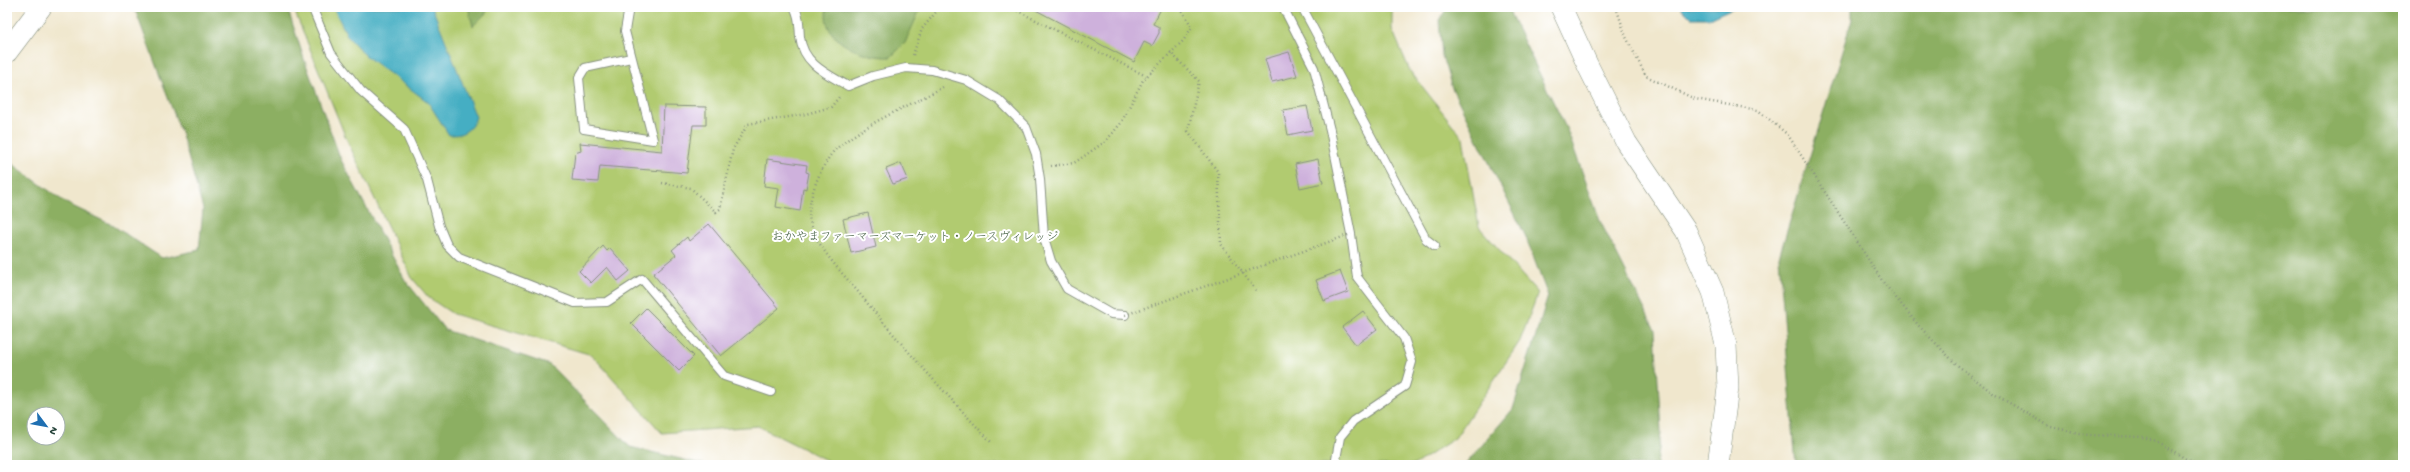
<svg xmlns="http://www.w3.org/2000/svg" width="2410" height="472" font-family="'Gochi Hand','Klee One',sans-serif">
<rect width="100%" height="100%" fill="#fff"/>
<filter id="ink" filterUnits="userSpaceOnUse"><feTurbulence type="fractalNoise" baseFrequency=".025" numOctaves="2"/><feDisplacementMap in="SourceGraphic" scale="8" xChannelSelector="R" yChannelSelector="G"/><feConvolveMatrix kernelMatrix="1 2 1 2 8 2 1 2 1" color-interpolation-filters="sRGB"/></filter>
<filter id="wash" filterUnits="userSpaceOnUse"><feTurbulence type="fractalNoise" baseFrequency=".012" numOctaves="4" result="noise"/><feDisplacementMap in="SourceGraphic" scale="16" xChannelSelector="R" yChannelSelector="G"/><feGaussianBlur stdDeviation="0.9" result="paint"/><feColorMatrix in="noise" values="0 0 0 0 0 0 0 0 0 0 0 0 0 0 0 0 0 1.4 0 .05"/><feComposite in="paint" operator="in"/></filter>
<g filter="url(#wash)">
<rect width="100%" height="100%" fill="#f0e7cd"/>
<!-- green -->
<path fill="#b1cb70" stroke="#688452" d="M 293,7 L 1392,7 L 1392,29 L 1410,71 L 1463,138 L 1479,227 L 1538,293 L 1520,341 L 1455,438 L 1414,465 L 836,465 L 758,426 L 662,433 L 592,355 L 453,314 L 429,298 L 412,278 L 346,138 Z"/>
<!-- forest -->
<path fill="#8caf62" stroke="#56764b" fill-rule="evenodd" d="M 134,7 L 287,7 L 304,59 L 341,160 L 405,280 L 445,330 L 550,365 L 630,447 L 706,465 L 7,465 L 7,160 L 66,203 L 112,225 L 162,258 L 199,250 L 203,209 L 182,135 ZM 34,414 L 58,414 L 58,438 L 34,438 Z
M 468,7 L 486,7 L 487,12 L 473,26 Z
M 827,7 L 921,7 L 905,43 L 891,57 C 864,58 819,42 827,7 Z
M 1448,7 L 1507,7 L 1567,130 L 1600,221 L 1655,330 L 1661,432 L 1657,465 L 1465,465 L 1513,409 L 1548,296 L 1525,235 L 1452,88 L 1442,56 L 1439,20 Z
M 1852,7 L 2403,7 L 2403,465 L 1796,465 L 1779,257 L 1852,19 Z"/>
<!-- water -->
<path fill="#44aec3" stroke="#32767c" d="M 333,7 L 432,7 L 476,117 C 472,130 462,136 449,135 L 428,102 L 366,56 L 348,37 Z
M 1680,7 L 1735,7 L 1711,18 L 1691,18 Z"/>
<g id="blocks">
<!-- building -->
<path fill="#ceb1dc" d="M 1030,7 L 1162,7 L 1153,24 L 1159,27 L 1159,33 L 1152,46 L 1144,42 L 1134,62 Z
M 1289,52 L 1297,76 L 1272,82 L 1265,59 Z
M 664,106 L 706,107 L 706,125 L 693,125 L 687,173 L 600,166 L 598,182 L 572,180 L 575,153 L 581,151 L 580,143 L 662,151 Z
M 1307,106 L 1312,130 L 1288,135 L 1283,110 Z
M 767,159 L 807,165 L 806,172 L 809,173 L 806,189 L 803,188 L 800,211 L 776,207 L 779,188 L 764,186 Z
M 1318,159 L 1323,183 L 1300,188 L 1295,164 Z
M 901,163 L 908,179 L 893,184 L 886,169 Z
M 868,213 L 876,247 L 851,253 L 843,219 Z
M 709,224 L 779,308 L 721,356 L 653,274 L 676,255 L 672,250 L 687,237 L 689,241 Z
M 603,246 L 607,251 L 610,248 L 630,271 L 618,281 L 607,267 L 591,283 L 579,271 Z
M 1340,271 L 1348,292 L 1324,301 L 1316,280 Z
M 646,308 L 694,356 L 679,371 L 631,323 Z
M 1363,311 L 1377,329 L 1356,345 L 1342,327 Z"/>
</g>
</g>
<g filter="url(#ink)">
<use href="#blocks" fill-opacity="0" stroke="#889280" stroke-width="1"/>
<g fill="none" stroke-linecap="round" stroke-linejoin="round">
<defs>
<path id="service" d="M 312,7 L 331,53 L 361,91 L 404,129 L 427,180 L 439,226 L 447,245 L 459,257 L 575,303 L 607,302 L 642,279 L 724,376 L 771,392
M 629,7 L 625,31 L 653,140 L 584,129 L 579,78 L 585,68 L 631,58
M 794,7 C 800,16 799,27 800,37 C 803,64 827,74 848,86 L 873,76 L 906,68 L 932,70 L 966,80 L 999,100 L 1026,127 L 1036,154 L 1040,179 L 1044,238 L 1051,261 L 1067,289 L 1111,314 L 1125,315
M 1283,7 L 1314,68 L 1330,130 L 1351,234 L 1357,277 L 1404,338 L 1412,362 L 1405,386 L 1353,421 L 1340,437 L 1335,465
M 1302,7 L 1426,239 L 1435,246"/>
<path id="tertiary" d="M 1561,7 L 1588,66 L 1626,142 L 1686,231 L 1713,292 L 1726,345 L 1728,388 L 1718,465
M 7,52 L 41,7"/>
</defs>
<!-- service casing -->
<use href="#service" stroke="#889280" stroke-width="10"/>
<!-- tertiary casing -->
<use href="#tertiary" stroke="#889280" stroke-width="22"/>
<!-- path -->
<path stroke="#889280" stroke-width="2.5" stroke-dasharray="1 3" stroke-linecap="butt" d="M 1010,7 L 1146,76
M 1616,7 L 1626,37 L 1646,76 L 1695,99 L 1758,110 L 1788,135 L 1883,282 L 1919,326 L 1956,364 L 1994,394 L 2051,427 L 2088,435 L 2144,437 L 2156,441 L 2196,465
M 1170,52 L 1199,81 L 1188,131 L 1218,172 L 1221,244 L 1257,292
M 913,55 L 922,29 L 940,7
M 943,87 C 909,106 864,124 836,149 C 822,162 805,203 810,221 C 818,250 841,271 859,293 C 901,345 946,394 992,443
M 1051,166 L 1074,163 L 1106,141 L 1121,123 L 1143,80 L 1183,41 L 1192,27 L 1180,7
M 662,183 L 691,188 L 716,212 L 720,209 L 733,149 L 748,124 L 806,114 L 831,107 L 840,96"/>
<!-- service -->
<use href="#service" stroke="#fff" stroke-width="8"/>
<!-- tertiary -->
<use href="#tertiary" stroke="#fff" stroke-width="21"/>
<!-- path-bridge -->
<path stroke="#889280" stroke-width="2.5" stroke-dasharray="1 3" stroke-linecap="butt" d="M 1125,315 L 1351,234"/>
</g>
</g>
<g text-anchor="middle" stroke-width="4" stroke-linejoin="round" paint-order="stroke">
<!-- park labels -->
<g font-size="12" fill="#446043" stroke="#fff">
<text x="915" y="240">おかやまファーマーズマーケット・ノースヴィレッジ</text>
</g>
</g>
<!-- margin -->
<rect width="2410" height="472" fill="none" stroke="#fff" stroke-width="24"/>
<!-- north arrow -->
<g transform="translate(46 426) rotate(122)"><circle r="19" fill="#ffffff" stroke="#a5b1ae"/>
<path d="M0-3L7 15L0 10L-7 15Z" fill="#1f6fb2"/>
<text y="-6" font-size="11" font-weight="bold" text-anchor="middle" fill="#1f3d34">N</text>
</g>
</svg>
